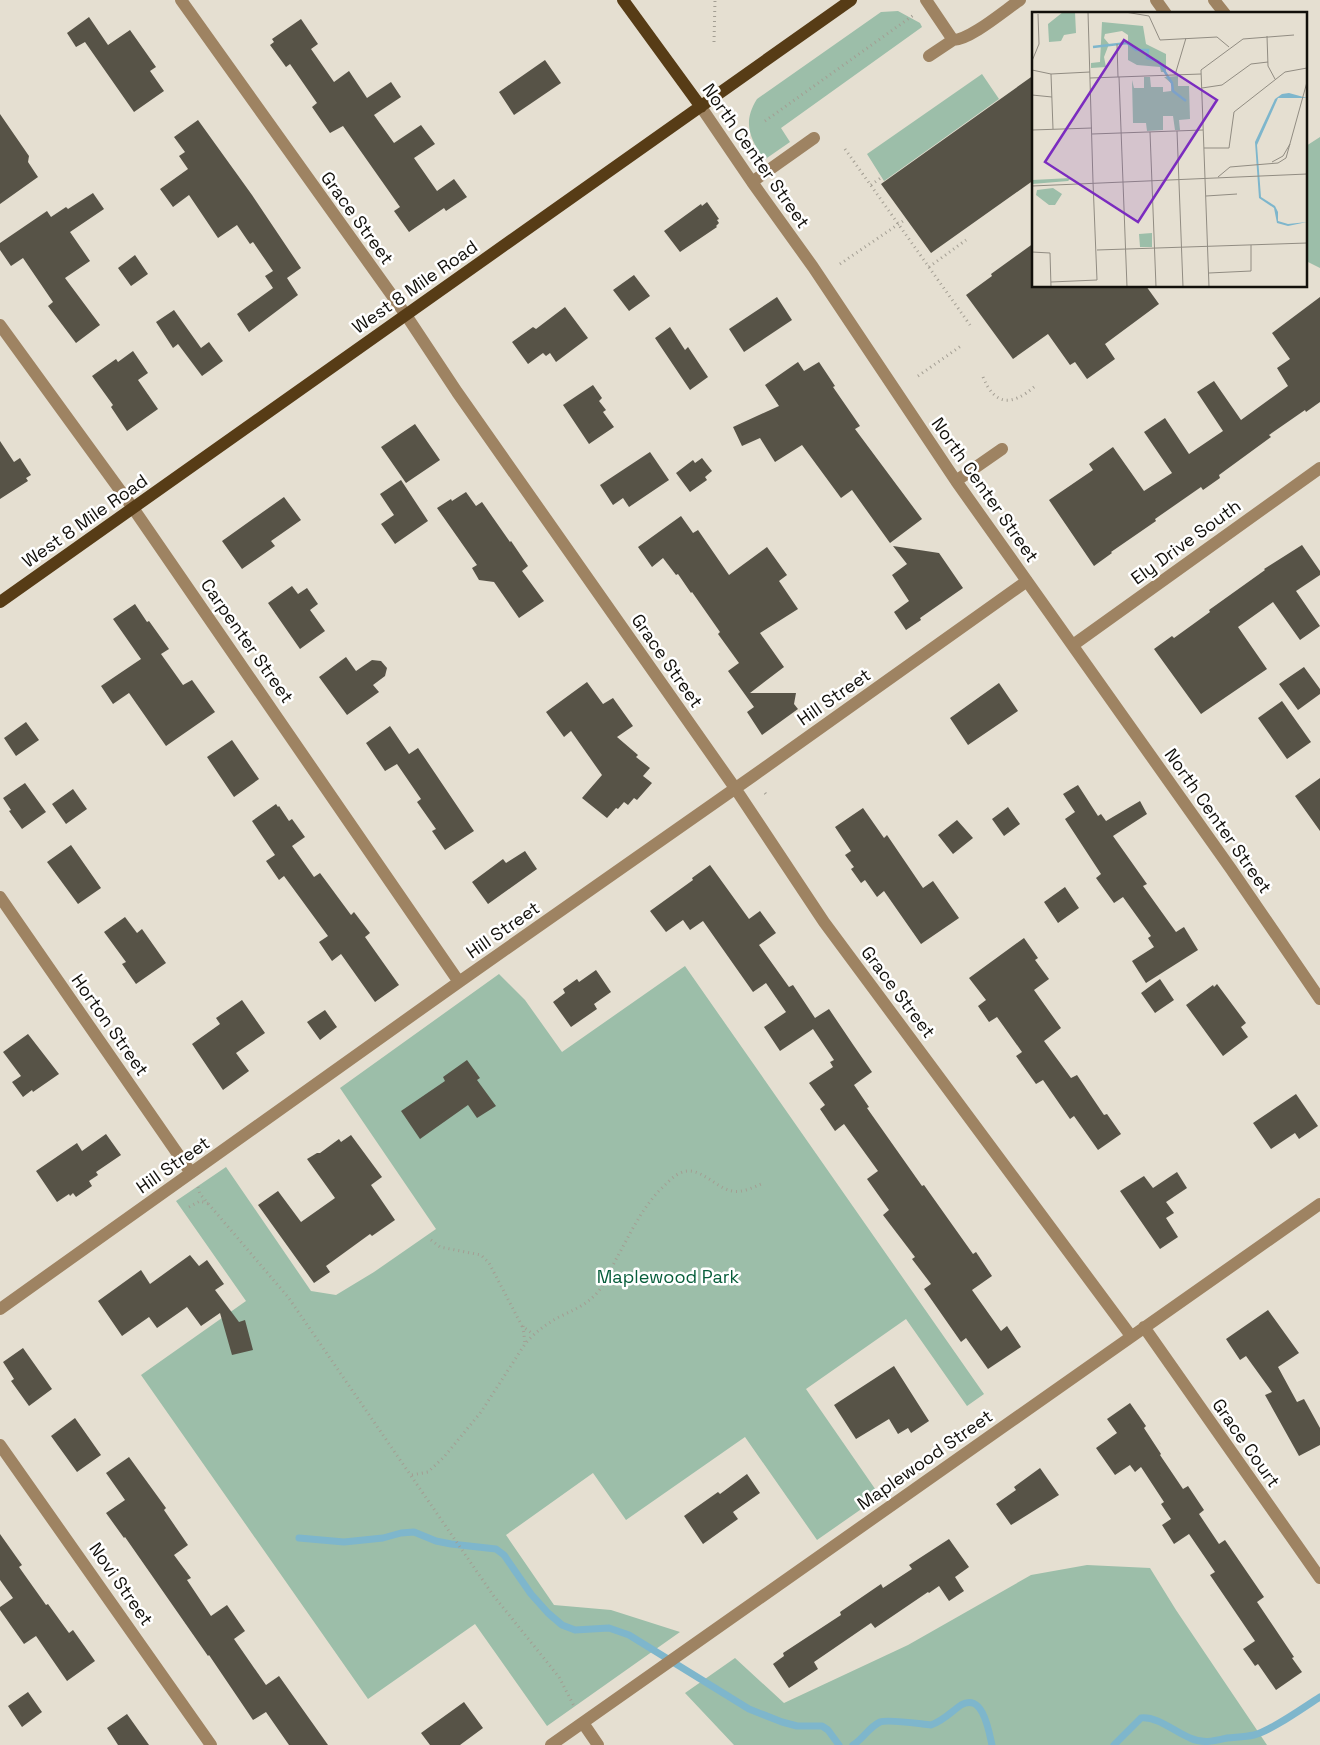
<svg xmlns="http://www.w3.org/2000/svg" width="1320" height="1745" font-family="'Space Grotesk',sans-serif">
<rect width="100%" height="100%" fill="#e5dfd1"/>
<!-- green -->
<path fill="#9cbea9" d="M 898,11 L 920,23 L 922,27 L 781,128 L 790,142 L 764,160 C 750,138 742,123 757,99 L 881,12 Z
M 982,74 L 999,99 L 884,181 L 867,154 Z
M 1320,137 L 1320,268 L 1306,261 L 1306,146 Z
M 685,966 L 984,1394 L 967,1406 L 906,1319 L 806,1389 L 880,1496 L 817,1540 L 745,1437 L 626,1520 L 593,1473 L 506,1535 L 554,1605 L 611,1610 L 680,1632 L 547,1726 L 475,1624 L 368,1699 L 141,1375 L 246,1301 L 176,1201 L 226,1167 L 311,1291 L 336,1295 L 374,1272 L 436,1229 L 340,1088 L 499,974 L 525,1000 L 562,1052 Z
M 1087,1565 L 1150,1568 L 1176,1610 L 1267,1745 L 734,1745 L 685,1693 L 735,1658 L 784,1703 L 908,1645 L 1031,1575 Z"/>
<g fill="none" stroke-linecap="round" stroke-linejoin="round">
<!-- stream -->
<path stroke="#7eb6cc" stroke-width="7" d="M 299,1538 L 344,1542 L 383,1538 L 401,1533 L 414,1532 L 436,1541 L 451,1544 L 496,1549 L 504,1555 L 531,1594 L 548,1613 L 562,1625 L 575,1630 L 609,1628 L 629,1635 L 749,1709 L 782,1722 L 797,1726 L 822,1726 L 828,1730 L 839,1745
M 853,1745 C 863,1739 869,1727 880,1722 C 889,1719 920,1724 931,1725 C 943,1721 951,1712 961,1705 C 983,1692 989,1732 992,1745
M 1114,1745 L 1141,1718 C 1157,1716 1175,1732 1190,1738 C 1203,1744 1214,1741 1227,1738 C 1236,1737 1245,1737 1254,1735 C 1271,1731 1304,1707 1320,1697"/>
</g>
<!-- building -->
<path fill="#575347" d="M 89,17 L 108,45 L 130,30 L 156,67 L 150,71 L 164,91 L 134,112 L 85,42 L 76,47 L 67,33 Z
M 301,19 L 318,44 L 311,49 L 334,82 L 349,71 L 367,98 L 391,82 L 401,97 L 374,115 L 394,143 L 421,125 L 435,144 L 414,158 L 437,191 L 454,179 L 467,197 L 446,211 L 444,208 L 409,232 L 394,211 L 400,207 L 343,126 L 330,133 L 312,107 L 317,103 L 290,64 L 286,67 L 270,45 L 274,42 L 272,39 Z
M 545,60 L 561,83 L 514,115 L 499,92 Z
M 1034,75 L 1034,180 L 931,253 L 881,184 Z
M 0,114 L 29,156 L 28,162 L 38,177 L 0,204 Z
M 198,120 L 252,195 L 301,268 L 287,278 L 298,295 L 249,332 L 237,314 L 273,288 L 265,276 L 273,271 L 253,242 L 250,244 L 237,225 L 218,238 L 189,195 L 173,207 L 160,189 L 188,169 L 179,156 L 185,152 L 174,137 Z
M 93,193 L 104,209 L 70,232 L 90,261 L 65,278 L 100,325 L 76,343 L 48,306 L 53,302 L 23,258 L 11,266 L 0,250 L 0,243 L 47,211 L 51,217 L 66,207 L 68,209 Z
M 707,202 L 719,219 L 717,220 L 719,223 L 716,226 L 717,227 L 680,252 L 664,231 L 701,204 L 702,206 Z
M 1034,243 L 1034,286 L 1146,286 L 1159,304 L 1105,344 L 1115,359 L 1087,379 L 1075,362 L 1070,365 L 1048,334 L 1013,359 L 966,295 L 992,276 L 991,274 Z
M 135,255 L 148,274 L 131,286 L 118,268 Z
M 634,275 L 650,296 L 629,311 L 613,290 Z
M 777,297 L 792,320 L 744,352 L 729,329 Z
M 1320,297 L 1320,402 L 1306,412 L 1305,410 L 1269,435 L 1271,437 L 1219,475 L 1220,478 L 1203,490 L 1201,487 L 1155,519 L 1156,521 L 1111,552 L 1112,553 L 1094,566 L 1049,500 L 1093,470 L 1089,464 L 1113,447 L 1144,491 L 1172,473 L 1144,432 L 1165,418 L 1189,454 L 1223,431 L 1197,392 L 1214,381 L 1241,420 L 1288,386 L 1277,368 L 1290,359 L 1272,333 Z
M 565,307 L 588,338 L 556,362 L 550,353 L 546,356 L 543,353 L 528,364 L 512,342 L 533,327 L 536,329 Z
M 174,310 L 201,348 L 209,342 L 223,361 L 202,376 L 178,344 L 173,348 L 156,322 Z
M 670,327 L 685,350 L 688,347 L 708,377 L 690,390 L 655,338 Z
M 133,351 L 148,373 L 138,380 L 158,409 L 127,431 L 111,407 L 113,405 L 92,376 L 116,359 L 118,362 Z
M 798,362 L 804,371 L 819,362 L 835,386 L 833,387 L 860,426 L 855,429 L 922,519 L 890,543 L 852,490 L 841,498 L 802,445 L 775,462 L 760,438 L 742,446 L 733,427 L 779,406 L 765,385 Z
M 593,385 L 602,398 L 599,401 L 606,410 L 603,412 L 614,427 L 589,444 L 563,405 Z
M 415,424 L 440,460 L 406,483 L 381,447 Z
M 0,441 L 14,462 L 20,458 L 31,475 L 26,478 L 28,481 L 0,499 Z
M 650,452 L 669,480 L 629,507 L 623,498 L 613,505 L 600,485 Z
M 702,458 L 712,471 L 705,477 L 707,480 L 690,492 L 676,473 L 693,460 L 695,463 Z
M 401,480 L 428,521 L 395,544 L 381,524 L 394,515 L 380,494 Z
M 466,492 L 476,506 L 482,502 L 510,542 L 511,541 L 528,566 L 522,571 L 544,601 L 519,618 L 494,582 L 479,580 L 472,568 L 477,565 L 437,508 L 451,499 L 452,501 Z
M 284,497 L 301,520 L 271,541 L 275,546 L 242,569 L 222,541 Z
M 681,516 L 693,533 L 698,530 L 729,575 L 767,547 L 787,575 L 779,581 L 798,609 L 760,633 L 784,667 L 750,693 L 796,693 L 794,704 L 798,709 L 762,735 L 747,712 L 754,707 L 728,671 L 739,663 L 718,634 L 720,632 L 692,592 L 691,593 L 678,574 L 676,575 L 663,558 L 652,567 L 638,547 Z
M 1302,545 L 1320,571 L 1320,575 L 1296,591 L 1320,626 L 1300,640 L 1273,602 L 1238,627 L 1267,669 L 1201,714 L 1154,649 L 1172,636 L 1174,638 L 1210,612 L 1209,610 L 1265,570 L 1264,569 Z
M 893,546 L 939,553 L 963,588 L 920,618 L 921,620 L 906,630 L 894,612 L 909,601 L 892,575 L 907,564 Z
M 292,586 L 298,594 L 307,588 L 318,604 L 310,610 L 325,631 L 300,649 L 268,603 Z
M 135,604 L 147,622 L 149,621 L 169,649 L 161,654 L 183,685 L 192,680 L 215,712 L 166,746 L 129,693 L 113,704 L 101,686 L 141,659 L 113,619 Z
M 346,657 L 356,671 L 372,660 L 381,661 L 387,668 L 385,676 L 373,685 L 379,692 L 347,715 L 319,677 Z
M 1304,667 L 1320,689 L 1320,694 L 1298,710 L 1279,684 Z
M 587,682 L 603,704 L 613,698 L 633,726 L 617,737 L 638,755 L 636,757 L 650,768 L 643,776 L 652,783 L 637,800 L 634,798 L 628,805 L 624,802 L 618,809 L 616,808 L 607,818 L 582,798 L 602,775 L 571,731 L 564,737 L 546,712 Z
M 999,683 L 1018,711 L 968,745 L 950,718 Z
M 1282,701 L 1311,742 L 1287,759 L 1258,718 Z
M 26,722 L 39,740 L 16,756 L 4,738 Z
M 390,726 L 409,754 L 418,748 L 474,831 L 445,850 L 432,831 L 436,829 L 417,802 L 421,799 L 397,764 L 385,771 L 366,743 Z
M 232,740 L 259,779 L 234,797 L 207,757 Z
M 1320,778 L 1320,831 L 1295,796 Z
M 25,783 L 46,812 L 22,829 L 9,811 L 11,810 L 3,798 Z
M 1078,785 L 1098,816 L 1101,814 L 1106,821 L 1140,801 L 1147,814 L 1113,836 L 1147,884 L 1143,886 L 1176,932 L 1184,927 L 1198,950 L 1146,983 L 1132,961 L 1154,947 L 1148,938 L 1151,936 L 1123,897 L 1114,903 L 1096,878 L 1101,874 L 1065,819 L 1075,812 L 1063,794 Z
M 73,789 L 87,809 L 66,824 L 52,804 Z
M 276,804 L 278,807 L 279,806 L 289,821 L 292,819 L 305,837 L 292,846 L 314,877 L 320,873 L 351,915 L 354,912 L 370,933 L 365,937 L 399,985 L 375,1002 L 341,954 L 332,961 L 319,942 L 328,936 L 284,876 L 279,880 L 266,861 L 275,855 L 252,821 Z
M 1008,807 L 1020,824 L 1004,836 L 992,819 Z
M 863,808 L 884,838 L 887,835 L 923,888 L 933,881 L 959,918 L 921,944 L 884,891 L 877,897 L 865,880 L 861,883 L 851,869 L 854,867 L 845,855 L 851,851 L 835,827 Z
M 957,820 L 973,838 L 953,854 L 938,835 Z
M 71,845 L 101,888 L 78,904 L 47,862 Z
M 525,851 L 537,869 L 488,904 L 472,882 L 503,859 L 506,863 Z
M 710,865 L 749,919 L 760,911 L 776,933 L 759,945 L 789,987 L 793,985 L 815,1018 L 829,1009 L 854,1046 L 872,1072 L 854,1085 L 869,1107 L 867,1108 L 922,1186 L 924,1185 L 973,1254 L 976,1252 L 992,1276 L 972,1290 L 1001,1331 L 1007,1326 L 1021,1347 L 988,1369 L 966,1338 L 961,1342 L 924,1289 L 931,1284 L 912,1259 L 915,1257 L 883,1215 L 889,1210 L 867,1179 L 878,1171 L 844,1124 L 835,1131 L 820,1109 L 825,1105 L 809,1083 L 833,1067 L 830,1062 L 834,1060 L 813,1029 L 780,1051 L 764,1027 L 786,1012 L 766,983 L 753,992 L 703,921 L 690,930 L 683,920 L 666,932 L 650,911 L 693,880 L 692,878 Z
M 1065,887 L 1079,908 L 1058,923 L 1044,902 Z
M 125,917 L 137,933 L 142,929 L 166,963 L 136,984 L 122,964 L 126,962 L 104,932 Z
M 1024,938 L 1038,958 L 1035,960 L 1049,979 L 1034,990 L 1061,1028 L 1044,1041 L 1071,1078 L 1077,1075 L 1104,1115 L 1107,1114 L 1121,1134 L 1098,1150 L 1074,1116 L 1070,1119 L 1043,1080 L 1036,1084 L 1016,1056 L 1022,1052 L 997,1017 L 989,1022 L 978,1006 L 986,1000 L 969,978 Z
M 596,970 L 611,992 L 594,1004 L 597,1009 L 571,1027 L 553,1002 L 565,993 L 563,989 L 577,979 L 579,982 Z
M 1160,979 L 1174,1000 L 1155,1013 L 1141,993 Z
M 1217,984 L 1246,1023 L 1241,1027 L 1248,1037 L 1223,1056 L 1186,1005 L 1213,985 L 1214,987 Z
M 242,1000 L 265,1033 L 236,1053 L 249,1071 L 223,1090 L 192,1044 L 220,1024 L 216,1018 Z
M 325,1010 L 337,1027 L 320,1040 L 307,1022 Z
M 28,1034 L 59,1074 L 33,1092 L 32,1090 L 23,1097 L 12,1082 L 21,1076 L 3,1052 Z
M 467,1060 L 480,1078 L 477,1080 L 496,1106 L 477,1118 L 468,1105 L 420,1139 L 401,1111 L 445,1081 L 443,1077 Z
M 1296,1094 L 1318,1126 L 1299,1139 L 1295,1133 L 1271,1149 L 1253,1123 Z
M 106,1134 L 121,1155 L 96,1172 L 98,1175 L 89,1181 L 92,1186 L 76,1197 L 73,1193 L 70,1196 L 69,1194 L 57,1202 L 36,1171 L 77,1143 L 82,1151 Z
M 351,1135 L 382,1177 L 371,1185 L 395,1220 L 372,1236 L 370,1234 L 326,1266 L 330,1272 L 314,1283 L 258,1205 L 278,1191 L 301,1222 L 335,1198 L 307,1159 L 317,1153 L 320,1153 L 339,1139 L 341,1142 Z
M 1177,1172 L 1187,1188 L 1166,1202 L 1174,1213 L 1166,1218 L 1178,1237 L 1160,1249 L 1120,1191 L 1144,1176 L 1153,1188 Z
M 190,1255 L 199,1266 L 207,1260 L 224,1284 L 215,1290 L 239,1322 L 245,1320 L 253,1350 L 232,1355 L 220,1313 L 201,1326 L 187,1307 L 157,1328 L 149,1317 L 122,1336 L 98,1301 L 141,1270 L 150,1284 Z
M 1268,1310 L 1299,1353 L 1278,1367 L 1297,1402 L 1304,1399 L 1320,1428 L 1320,1445 L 1299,1456 L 1265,1395 L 1272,1392 L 1246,1356 L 1240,1360 L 1226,1339 Z
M 23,1348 L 52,1389 L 29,1406 L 11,1381 L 14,1379 L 3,1362 Z
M 894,1366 L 929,1421 L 911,1433 L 908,1428 L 898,1434 L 889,1419 L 856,1439 L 834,1405 Z
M 1130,1403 L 1146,1426 L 1144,1428 L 1161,1454 L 1160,1455 L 1183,1489 L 1188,1486 L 1204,1510 L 1199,1514 L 1219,1544 L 1225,1540 L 1264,1597 L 1257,1602 L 1294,1657 L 1292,1658 L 1302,1672 L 1276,1690 L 1258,1664 L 1255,1666 L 1243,1649 L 1255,1641 L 1210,1575 L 1215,1572 L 1189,1534 L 1174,1544 L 1162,1525 L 1171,1519 L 1161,1504 L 1164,1502 L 1141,1467 L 1135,1472 L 1130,1465 L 1115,1475 L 1096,1448 L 1117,1433 L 1107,1419 Z
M 75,1418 L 101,1455 L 77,1472 L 51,1436 Z
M 129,1457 L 166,1508 L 164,1510 L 188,1545 L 174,1555 L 191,1578 L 187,1580 L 211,1616 L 227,1605 L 245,1631 L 234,1639 L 266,1685 L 279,1676 L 328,1745 L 289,1745 L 266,1712 L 253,1720 L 209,1655 L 208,1656 L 125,1537 L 124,1538 L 106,1513 L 125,1500 L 106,1473 Z
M 1040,1468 L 1059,1495 L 1011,1525 L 996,1504 L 1016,1490 L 1014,1487 Z
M 747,1474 L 760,1493 L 733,1512 L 738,1519 L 703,1544 L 684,1516 L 718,1492 L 720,1494 Z
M 0,1534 L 22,1565 L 19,1567 L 46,1605 L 48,1604 L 69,1633 L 73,1630 L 95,1661 L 67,1681 L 36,1636 L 24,1644 L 0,1610 L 0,1607 L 13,1598 L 0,1580 Z
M 949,1539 L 969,1567 L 955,1577 L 964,1591 L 949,1601 L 939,1586 L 929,1593 L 928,1592 L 875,1628 L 871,1623 L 814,1662 L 818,1669 L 789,1688 L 773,1664 L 784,1656 L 783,1653 L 841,1615 L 840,1612 L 881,1584 L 883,1588 L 912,1569 L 909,1565 Z
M 28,1692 L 42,1712 L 22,1727 L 8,1706 Z
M 464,1702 L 483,1728 L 460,1745 L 430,1745 L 421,1733 Z
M 127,1714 L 149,1745 L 118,1745 L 107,1728 Z"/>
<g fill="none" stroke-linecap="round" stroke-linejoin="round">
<!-- path -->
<path stroke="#a39e93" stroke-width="3" stroke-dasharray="1 4" stroke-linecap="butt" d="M 714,42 L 715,0
M 765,121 L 915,14
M 845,149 L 970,325
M 871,185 L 882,177
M 840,264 L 906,219
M 929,267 L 966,240
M 918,376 L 961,346
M 983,377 C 995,406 1012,406 1034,387
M 765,793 L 768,797
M 198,1187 L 200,1194 L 288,1297 L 493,1595 L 559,1677 L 575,1708
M 189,1207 L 200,1201 L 209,1204
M 431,1240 L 440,1247 L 481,1255 L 489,1263 L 522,1326 L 533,1334
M 523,1326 L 525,1344
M 412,1475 L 428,1472 L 444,1457 L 481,1412 L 525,1344 C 534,1333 545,1325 557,1318 C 571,1311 585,1306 596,1294 C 605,1284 609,1273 615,1261 C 630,1235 642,1206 665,1185 C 669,1181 674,1176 680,1173 C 699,1164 715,1188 732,1191 C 742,1193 752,1188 761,1184"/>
<!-- minor -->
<path stroke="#9e8362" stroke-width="12" d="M 181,0 L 406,315 L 457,392 L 735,788 L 824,922 L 1131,1336
M 926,0 L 953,40
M 1156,0 L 1166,14
M 1214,0 L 1225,14
M 929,56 L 953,40 C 970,40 1005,10 1020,0
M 701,107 L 752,182 L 813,267 L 956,481 L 1231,869 L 1320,999
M 752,182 L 814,138
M 0,325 L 133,508 L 459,982
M 956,481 L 1002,449
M 1073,645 L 1320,468
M 0,897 L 191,1173
M 0,1309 L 459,982 L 753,776 L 1027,581
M 1144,1327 L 1320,1578
M 0,1445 L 211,1745
M 583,1723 L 598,1745
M 551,1745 L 1320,1204"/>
<!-- major -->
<path stroke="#573c16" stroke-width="12" d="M 623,0 L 701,107
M 0,602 L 851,0"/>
</g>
<g text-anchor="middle" stroke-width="5" stroke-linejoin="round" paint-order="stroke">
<!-- street labels -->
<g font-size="18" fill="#12100b" stroke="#fff">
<text transform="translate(756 156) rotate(55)" y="6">North Center Street</text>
<text transform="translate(357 218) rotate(54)" y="6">Grace Street</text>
<text transform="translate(415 287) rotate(-35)" y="6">West 8 Mile Road</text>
<text transform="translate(985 490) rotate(55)" y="6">North Center Street</text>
<text transform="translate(85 521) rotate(-35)" y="6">West 8 Mile Road</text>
<text transform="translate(1186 542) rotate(-36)" y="6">Ely Drive South</text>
<text transform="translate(247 641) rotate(55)" y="6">Carpenter Street</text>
<text transform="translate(667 661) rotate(55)" y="6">Grace Street</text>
<text transform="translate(834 697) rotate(-35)" y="6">Hill Street</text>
<text transform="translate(1218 821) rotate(55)" y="6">North Center Street</text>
<text transform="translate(503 930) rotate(-35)" y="6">Hill Street</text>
<text transform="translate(898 992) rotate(53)" y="6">Grace Street</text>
<text transform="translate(110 1025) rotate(55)" y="6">Horton Street</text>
<text transform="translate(173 1165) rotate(-35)" y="6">Hill Street</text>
<text transform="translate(1246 1443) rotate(55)" y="6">Grace Court</text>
<text transform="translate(925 1460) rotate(-35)" y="6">Maplewood Street</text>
<text transform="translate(121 1584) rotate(55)" y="6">Novi Street</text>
</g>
<!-- park labels -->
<g font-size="18" fill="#075e3b" stroke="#fff">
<text x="668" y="1283">Maplewood Park</text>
</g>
</g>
<!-- overview -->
<g transform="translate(1032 12)">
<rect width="275" height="275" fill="#e5dfd1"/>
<path d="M 31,0 L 43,0 L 44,21 L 32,23 L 29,29 L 17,30 L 16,12 ZM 70,10 L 111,14 L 114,32 L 134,42 L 134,60 L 129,60 L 128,55 L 105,53 L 96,48 L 96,23 L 90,19 L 73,22 L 72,26 L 77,32 L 72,45 L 74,55 L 59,56 L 59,51 L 68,50 ZM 146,64 L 146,74 L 157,74 L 158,107 L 147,108 L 148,118 L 143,118 L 141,104 L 131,104 L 131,118 L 115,119 L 114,111 L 101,111 L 100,68 L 102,76 L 112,76 L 112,65 L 118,65 L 119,75 L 131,75 L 131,80 L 139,79 L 140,72 L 132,65 ZM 39,166 L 36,169 L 0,172 L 0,168 ZM 21,176 L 30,182 L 23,193 L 17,193 L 4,183 L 5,178 ZM 120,221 L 120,235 L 108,235 L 107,222 Z" fill="#9cbea9"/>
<path d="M 257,81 L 275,86 L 246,86 L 225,133 L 229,185 L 243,194 L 246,200 L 246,209 L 256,212 L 275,210 L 256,214 L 245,211 L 242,196 L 227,186 L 223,130 L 243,87 L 250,82 Z" fill="#7eb6cc"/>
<path fill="none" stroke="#7eb6cc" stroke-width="2.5" d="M 61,35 L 95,31 L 104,38 L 116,38 L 115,46 L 126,49 L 140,71 L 141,79 L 154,89"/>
<path fill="none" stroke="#918c82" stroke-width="1" d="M 56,0 L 61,170M 93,0 L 117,4 L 128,28 L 185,25 L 197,35M 235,24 L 236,54 L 243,67M 85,32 L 86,65M 0,49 L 7,32 L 6,2M 0,58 L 19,62 L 58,60M 19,62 L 21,117M 143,63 L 154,26M 87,65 L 95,275M 58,66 L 169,62M 170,76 L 190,73 L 219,52 L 236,50M 0,83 L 20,85M 0,118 L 60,116M 145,119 L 151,275M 118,120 L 124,275M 60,122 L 171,118M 172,136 L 197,136 L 202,100 L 253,60 L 275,56M 240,150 L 251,144 L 258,132M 186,165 L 198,155 L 246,151 L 254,146 L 275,70M 61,170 L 65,268M 0,174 L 275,162M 174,184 L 205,182M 65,238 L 275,231M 0,240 L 18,241 L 19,275M 177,261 L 219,259 L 219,233M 19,270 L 65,268M 177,275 L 169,58 L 211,27 L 262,23"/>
<path fill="#7b2cbf" fill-opacity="0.15" stroke="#7b2cbf" stroke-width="2.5" d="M 92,28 L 185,88 L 106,210 L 13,150 Z"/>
<rect width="275" height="275" fill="none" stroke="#12100b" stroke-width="2.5"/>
</g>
</svg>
